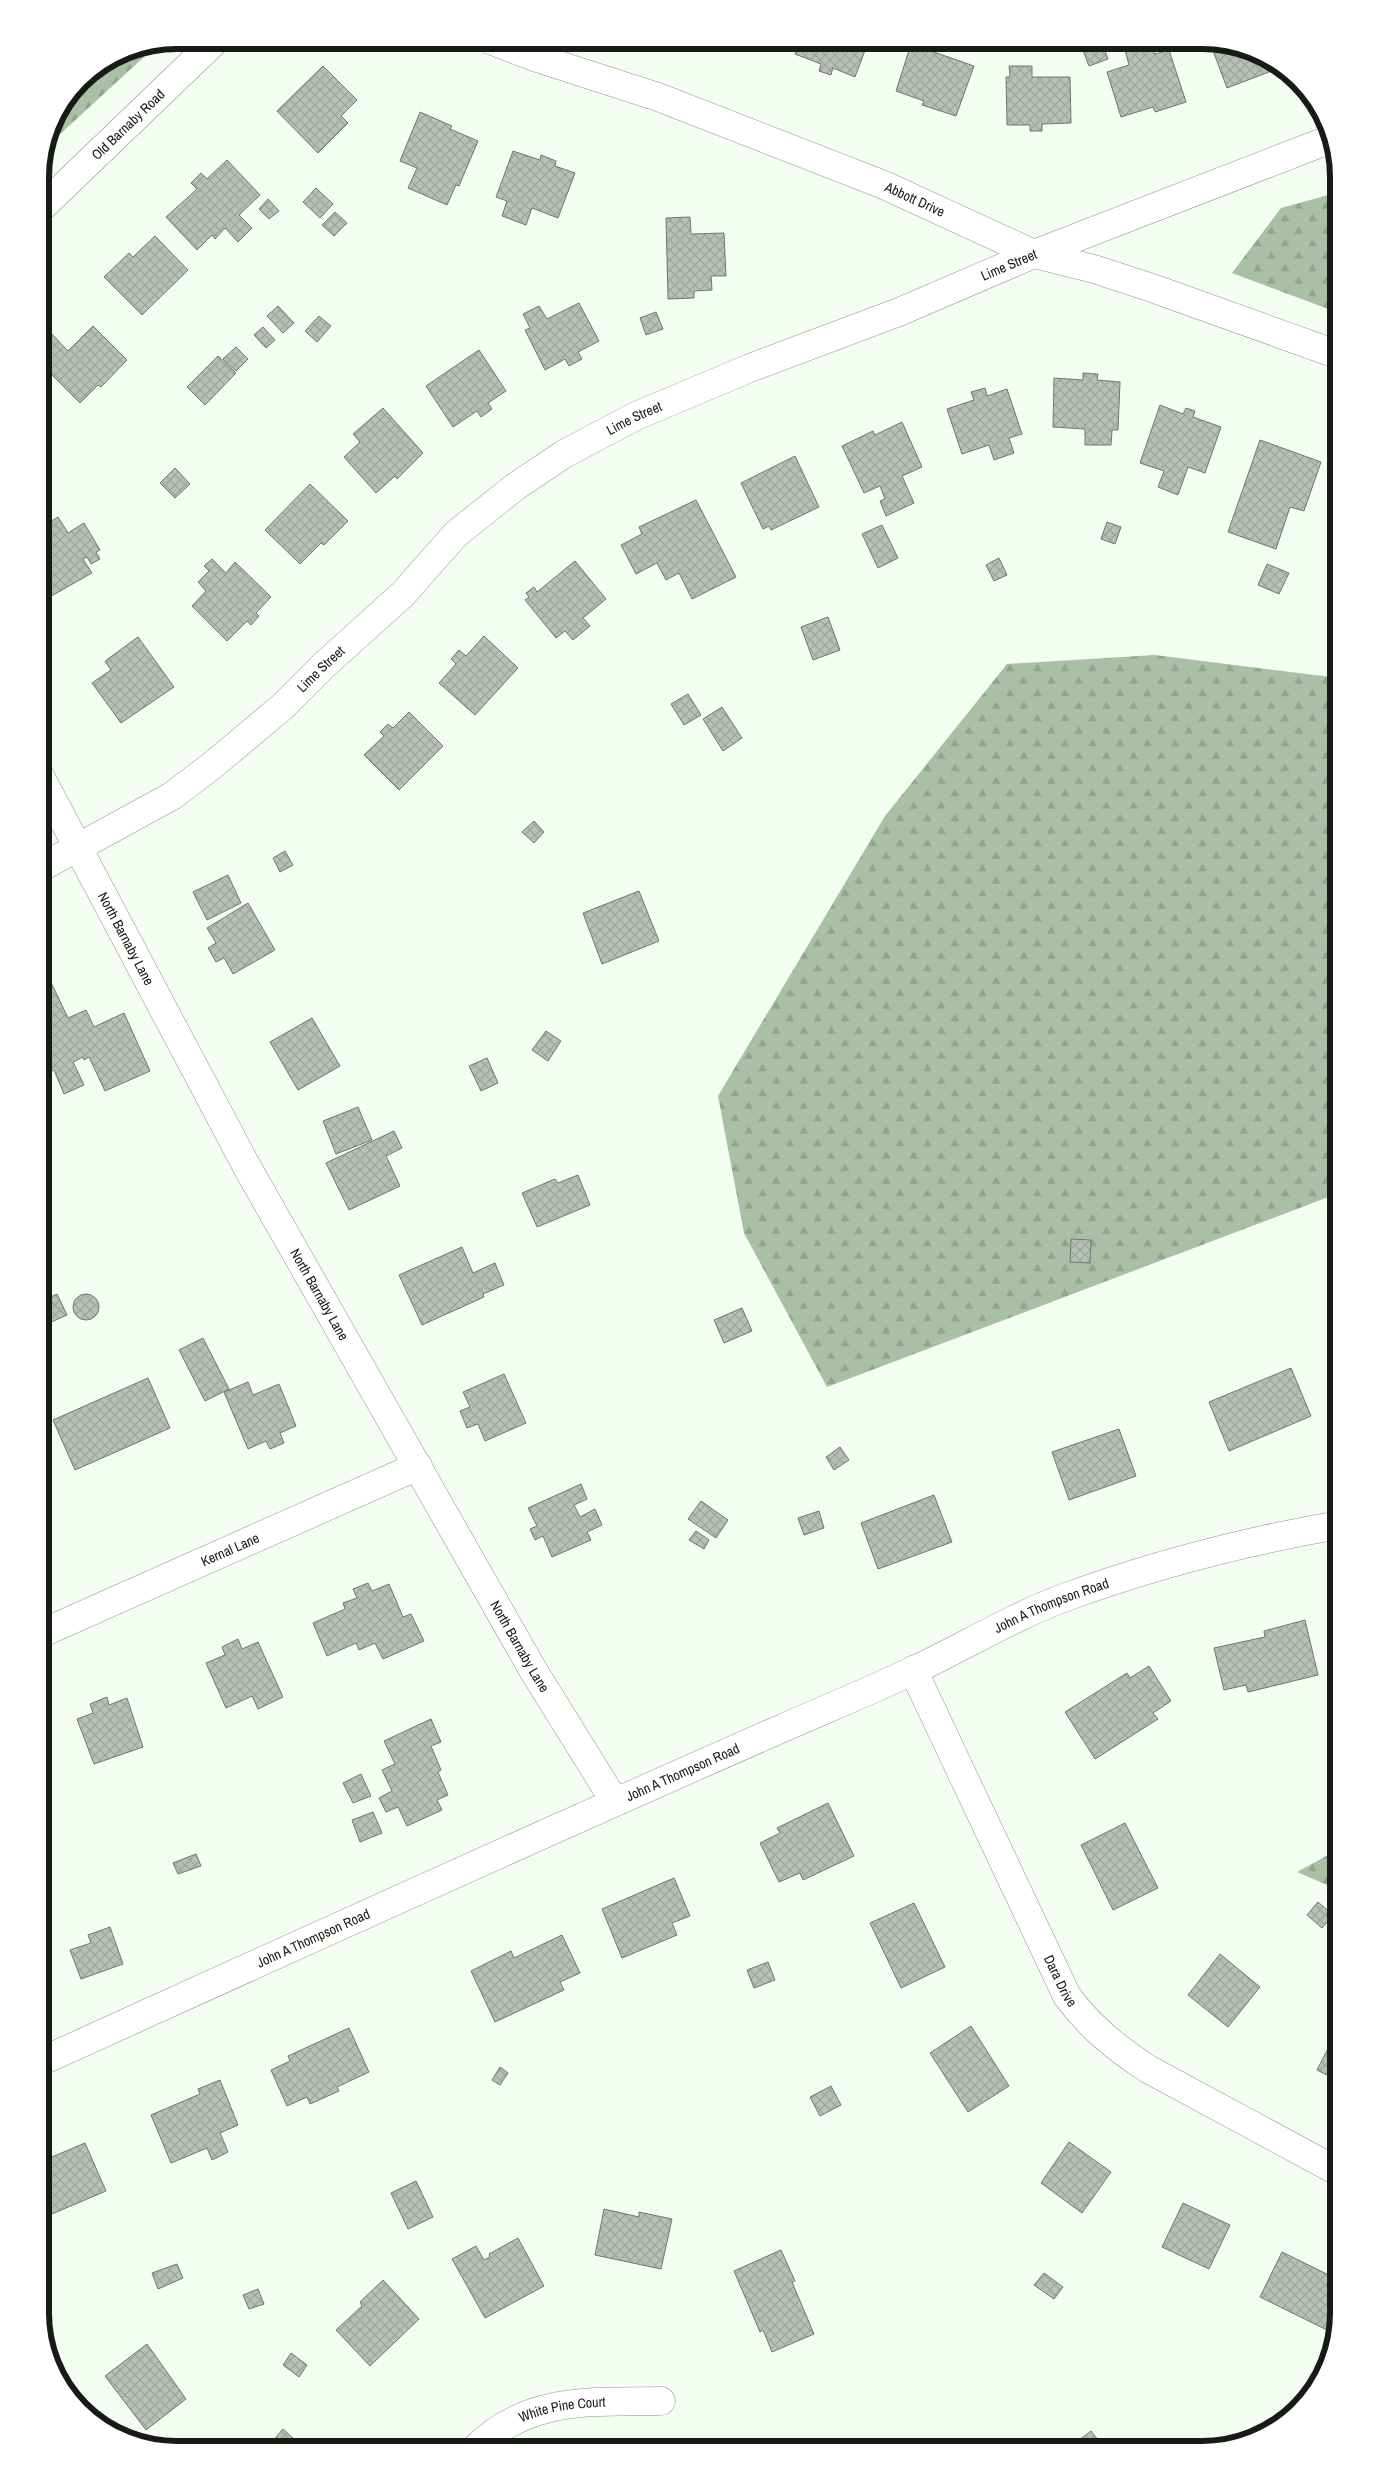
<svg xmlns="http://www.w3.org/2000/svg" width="1379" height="2490" font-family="'Archivo Narrow',sans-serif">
<defs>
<pattern id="forest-firs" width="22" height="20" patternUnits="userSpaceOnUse" patternTransform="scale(1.25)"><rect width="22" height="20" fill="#a9c0a5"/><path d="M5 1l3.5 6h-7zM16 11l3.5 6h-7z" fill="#91a48d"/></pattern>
<pattern id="building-cross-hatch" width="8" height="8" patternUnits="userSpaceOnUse" patternTransform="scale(1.25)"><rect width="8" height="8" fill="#b7c0b6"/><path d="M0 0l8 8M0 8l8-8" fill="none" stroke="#9da49c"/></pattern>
</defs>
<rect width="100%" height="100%" fill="#f4fdf2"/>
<!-- forest -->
<path fill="url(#forest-firs)" d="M 158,44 L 45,148 L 51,124 L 80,80 L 125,50 Z
M 1339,192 L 1339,313 L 1232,273 L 1281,208 Z
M 1155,655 L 1339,678 L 1339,1193 L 827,1387 L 744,1233 L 718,1096 L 885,816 L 1007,664 Z
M 1339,1849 L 1339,1890 L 1297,1872 Z"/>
<!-- building -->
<path fill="url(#building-cross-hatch)" stroke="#70786f" d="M 800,40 L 869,40 L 855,77 L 833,68 L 831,75 L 819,71 L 821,64 L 795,54 Z
M 1079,40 L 1101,40 L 1108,59 L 1089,66 Z
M 1209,40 L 1211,40 L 1282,67 L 1227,88 Z
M 1151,42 L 1155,54 L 1169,50 L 1186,102 L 1155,112 L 1153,107 L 1121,117 L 1107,72 L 1129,65 L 1125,50 Z
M 911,44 L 974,66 L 956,116 L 922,105 L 924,101 L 896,91 Z
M 323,66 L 357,100 L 341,116 L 348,123 L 318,153 L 277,111 Z
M 1009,66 L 1032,66 L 1032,77 L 1070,77 L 1071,123 L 1042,124 L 1042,131 L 1030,131 L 1030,125 L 1007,125 L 1006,77 L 1010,77 Z
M 420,112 L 452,126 L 450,129 L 478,141 L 459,186 L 456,185 L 447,205 L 408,188 L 417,168 L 400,161 Z
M 513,151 L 540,160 L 541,155 L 556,161 L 555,166 L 575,173 L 558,218 L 532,208 L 526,225 L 502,216 L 507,201 L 496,197 Z
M 227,160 L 260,195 L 239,215 L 252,228 L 238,242 L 225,228 L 215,239 L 212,235 L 197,250 L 166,217 L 197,189 L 191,183 L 201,173 L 207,179 Z
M 316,188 L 333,204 L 320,218 L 303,202 Z
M 268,199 L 279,211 L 269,219 L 259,209 Z
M 335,212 L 347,223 L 334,236 L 322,225 Z
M 690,217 L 691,234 L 724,233 L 726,276 L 711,276 L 712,290 L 694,291 L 694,298 L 668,299 L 666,218 Z
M 155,236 L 188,270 L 142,315 L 104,277 L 129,253 L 133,257 Z
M 579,303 L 599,341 L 578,352 L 582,359 L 569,366 L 565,359 L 545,370 L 525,330 L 530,328 L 523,314 L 539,306 L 547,319 Z
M 278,306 L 294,323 L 283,333 L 267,316 Z
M 656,312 L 663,329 L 646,335 L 640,318 Z
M 319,316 L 331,326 L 317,342 L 305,331 Z
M 93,326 L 127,360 L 101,387 L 98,385 L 80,403 L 40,363 L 40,342 L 50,332 L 68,351 Z
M 263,327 L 275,340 L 266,348 L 254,335 Z
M 236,347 L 248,359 L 236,371 L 223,359 Z
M 479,350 L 506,391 L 488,403 L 492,409 L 481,417 L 477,411 L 453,427 L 426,386 Z
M 218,356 L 236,373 L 205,405 L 187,387 Z
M 1083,373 L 1098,374 L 1097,380 L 1120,382 L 1118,430 L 1112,430 L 1111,445 L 1085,445 L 1085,429 L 1053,427 L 1054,378 L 1083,380 Z
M 985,388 L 987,396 L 1007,389 L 1022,434 L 1009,438 L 1014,453 L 994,460 L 989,445 L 962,454 L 947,409 L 974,400 L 971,392 Z
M 1160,405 L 1183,414 L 1186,408 L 1195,411 L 1193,417 L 1221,427 L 1205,473 L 1188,467 L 1178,495 L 1158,487 L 1164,471 L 1140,463 Z
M 383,408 L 423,453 L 397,479 L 395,476 L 376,493 L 344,457 L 360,442 L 353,434 Z
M 902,422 L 922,467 L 902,476 L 914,503 L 886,516 L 880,501 L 885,499 L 880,486 L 864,493 L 842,446 L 873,431 L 875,435 Z
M 1260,440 L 1321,462 L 1304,511 L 1290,507 L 1276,549 L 1228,532 Z
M 795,456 L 819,507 L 771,530 L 769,526 L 763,529 L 741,483 Z
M 175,468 L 190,484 L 175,498 L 160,483 Z
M 310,484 L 348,521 L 324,545 L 321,543 L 300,564 L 265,530 Z
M 696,500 L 736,577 L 692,599 L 679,573 L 666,580 L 657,563 L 636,574 L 621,545 L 642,534 L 639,527 Z
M 58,517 L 68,533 L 84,523 L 100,550 L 96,552 L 100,559 L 91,564 L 87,557 L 83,559 L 92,573 L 46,599 L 40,590 L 40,528 Z
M 1107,522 L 1121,527 L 1115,544 L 1101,539 Z
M 882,525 L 898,558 L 878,568 L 862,534 Z
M 999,558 L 1007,575 L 994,581 L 986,565 Z
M 212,559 L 226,573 L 235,562 L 271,597 L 256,613 L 259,616 L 251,625 L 247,621 L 227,641 L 192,606 L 206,591 L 198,582 L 209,571 L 204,566 Z
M 575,561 L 606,599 L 583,618 L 590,626 L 573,640 L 565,631 L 556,638 L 525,600 L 529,597 L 526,593 L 534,587 L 537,592 Z
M 1267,564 L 1289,573 L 1279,594 L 1258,585 Z
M 828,617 L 840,650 L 813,660 L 801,627 Z
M 484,636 L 518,668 L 475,715 L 439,683 L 456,664 L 451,659 L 459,650 L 466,656 Z
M 138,637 L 174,687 L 121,723 L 92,683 L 111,670 L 105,661 Z
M 688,694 L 701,715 L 684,725 L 671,704 Z
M 722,707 L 742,738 L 723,751 L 703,719 Z
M 409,712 L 443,746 L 399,790 L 364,755 L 384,736 L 380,732 L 388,724 L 393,728 Z
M 534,821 L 544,832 L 534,843 L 522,832 Z
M 285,851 L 293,865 L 280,872 L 273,858 Z
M 228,875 L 241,903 L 207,920 L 193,892 Z
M 639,891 L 659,941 L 602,964 L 583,913 Z
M 248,903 L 275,950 L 233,974 L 224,958 L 216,962 L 208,948 L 216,943 L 207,928 Z
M 48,976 L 68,1018 L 86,1010 L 94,1027 L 124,1013 L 150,1071 L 105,1091 L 89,1057 L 84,1060 L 83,1057 L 73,1062 L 84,1085 L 64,1094 L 54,1070 L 42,1076 L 40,1071 L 40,979 Z
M 312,1018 L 340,1066 L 298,1090 L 270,1042 Z
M 546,1031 L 561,1041 L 548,1061 L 532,1050 Z
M 487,1058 L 498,1083 L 481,1091 L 469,1066 Z
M 358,1107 L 372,1140 L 336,1154 L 323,1121 Z
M 394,1131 L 402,1148 L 386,1156 L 400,1186 L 349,1210 L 326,1163 Z
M 578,1175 L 590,1205 L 537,1227 L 522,1193 L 555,1179 L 558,1183 Z
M 1071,1239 L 1091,1240 L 1090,1263 L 1070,1262 Z
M 462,1247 L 473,1273 L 495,1263 L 504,1285 L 483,1294 L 484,1297 L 422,1325 L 399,1275 Z
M 57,1294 L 67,1315 L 40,1327 L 40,1302 Z
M73 1307a13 13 0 1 1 26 0a13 13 0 1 1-26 0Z
M 742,1308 L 752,1331 L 724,1343 L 714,1320 Z
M 203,1338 L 229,1389 L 205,1401 L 179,1350 Z
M 1291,1368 L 1311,1416 L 1229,1451 L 1209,1402 Z
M 504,1374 L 526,1423 L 485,1441 L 478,1424 L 467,1428 L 460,1411 L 470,1407 L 463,1392 Z
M 148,1378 L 170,1428 L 75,1470 L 53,1420 Z
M 248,1382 L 253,1395 L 279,1384 L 296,1426 L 280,1433 L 284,1443 L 270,1449 L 266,1441 L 248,1449 L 224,1392 Z
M 1119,1429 L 1136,1476 L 1069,1500 L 1052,1452 Z
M 840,1447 L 849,1460 L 834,1470 L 826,1457 Z
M 581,1484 L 587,1499 L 574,1505 L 580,1517 L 595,1509 L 602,1525 L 587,1532 L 591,1540 L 552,1557 L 543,1536 L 535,1540 L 530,1529 L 537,1526 L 528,1508 Z
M 934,1495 L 952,1542 L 878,1569 L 861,1523 Z
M 701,1501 L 728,1520 L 716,1538 L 688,1519 Z
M 819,1511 L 824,1528 L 804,1535 L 798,1518 Z
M 696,1531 L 709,1540 L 704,1549 L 689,1540 Z
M 368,1583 L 372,1591 L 389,1584 L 403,1617 L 411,1614 L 424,1641 L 383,1659 L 375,1643 L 359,1650 L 356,1643 L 327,1656 L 313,1623 L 345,1609 L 343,1603 L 357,1598 L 353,1589 Z
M 1305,1620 L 1318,1675 L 1248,1692 L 1246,1685 L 1224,1690 L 1214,1648 L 1265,1637 L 1264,1631 Z
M 238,1639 L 242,1649 L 258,1642 L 283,1697 L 258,1709 L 252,1696 L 226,1708 L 206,1663 L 225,1655 L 222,1647 Z
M 1149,1666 L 1171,1701 L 1153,1713 L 1158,1719 L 1095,1759 L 1065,1712 L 1127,1673 L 1130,1678 Z
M 107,1697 L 109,1705 L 127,1698 L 143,1747 L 94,1764 L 77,1719 L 93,1713 L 90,1704 Z
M 431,1719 L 441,1742 L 431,1746 L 441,1770 L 438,1772 L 448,1795 L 437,1800 L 442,1810 L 407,1826 L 398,1807 L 386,1812 L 379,1798 L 392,1791 L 382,1770 L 395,1764 L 384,1741 Z
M 361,1774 L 371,1796 L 353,1803 L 343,1783 Z
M 828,1803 L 854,1856 L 803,1880 L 800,1873 L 779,1882 L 760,1843 L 780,1833 L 777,1828 Z
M 373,1812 L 382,1833 L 360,1842 L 352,1820 Z
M 1125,1823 L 1158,1888 L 1113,1910 L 1081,1845 Z
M 196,1854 L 201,1866 L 178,1874 L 173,1863 Z
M 674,1878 L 690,1916 L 672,1923 L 677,1935 L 622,1958 L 602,1909 Z
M 1318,1902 L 1333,1915 L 1322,1928 L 1307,1915 Z
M 914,1903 L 945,1967 L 901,1988 L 870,1923 Z
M 110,1927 L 123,1964 L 81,1979 L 70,1950 L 91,1943 L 88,1935 Z
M 562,1935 L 580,1973 L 560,1982 L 564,1990 L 495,2022 L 471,1971 L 511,1951 L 514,1958 Z
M 1220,1954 L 1260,1987 L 1228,2027 L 1188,1995 Z
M 768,1962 L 775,1980 L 754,1988 L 747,1970 Z
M 971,2026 L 1009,2086 L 968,2112 L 930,2053 Z
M 1339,2027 L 1339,2081 L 1317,2070 Z
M 349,2028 L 369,2072 L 337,2087 L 339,2091 L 310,2104 L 307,2097 L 287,2106 L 271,2070 L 290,2061 L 288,2056 Z
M 500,2067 L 508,2073 L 500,2085 L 492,2080 Z
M 220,2080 L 238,2125 L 220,2133 L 228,2152 L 212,2160 L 207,2148 L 171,2163 L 151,2115 L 200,2094 L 198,2089 Z
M 831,2086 L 841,2105 L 820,2116 L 810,2097 Z
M 1069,2142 L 1111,2172 L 1082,2213 L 1041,2183 Z
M 85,2143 L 106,2191 L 40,2219 L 40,2162 Z
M 416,2181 L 433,2217 L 408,2229 L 391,2193 Z
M 1183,2203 L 1230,2225 L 1209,2269 L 1162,2247 Z
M 604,2209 L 639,2217 L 639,2212 L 672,2219 L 661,2269 L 595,2255 Z
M 518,2238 L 544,2286 L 485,2318 L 452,2259 L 476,2246 L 484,2260 L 490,2257 L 489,2254 Z
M 781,2250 L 795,2281 L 792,2282 L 814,2334 L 772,2352 L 763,2330 L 760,2332 L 734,2271 Z
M 1282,2252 L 1339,2280 L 1339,2306 L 1327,2330 L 1260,2297 Z
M 177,2264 L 183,2278 L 158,2289 L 152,2273 Z
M 1044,2273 L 1063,2287 L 1054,2299 L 1034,2285 Z
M 383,2280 L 419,2319 L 370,2366 L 336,2330 L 362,2306 L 360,2302 Z
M 258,2289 L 264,2304 L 249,2309 L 243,2295 Z
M 147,2344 L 186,2399 L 146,2430 L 105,2376 Z
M 291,2353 L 307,2365 L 299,2377 L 283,2365 Z
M 283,2429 L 306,2450 L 265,2450 Z
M 1091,2431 L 1106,2450 L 1066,2450 Z"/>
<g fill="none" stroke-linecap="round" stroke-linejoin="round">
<defs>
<g id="street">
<path id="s1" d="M 490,40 L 534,57 L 658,97 L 884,185 L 1034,254 L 1094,269 L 1152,288 L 1339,355"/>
<path id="s2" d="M 40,209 L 216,40"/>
<path id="s3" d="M 40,776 L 247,1167 L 533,1670 L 615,1802"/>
<path id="s4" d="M 40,868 L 172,796 L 214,764 L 282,707 L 323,666 L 403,594 L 456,534 L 515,487 L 564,454 L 636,416 L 750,368 L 899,312 L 1034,254 L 1331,139"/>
<path id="s5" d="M 40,1634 L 418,1466"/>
<path id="s6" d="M 913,1670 L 1067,1996 C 1090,2027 1116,2048 1148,2069 L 1339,2172"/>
<path id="s7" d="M 40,2062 C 287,1950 534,1837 783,1728 C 826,1709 870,1691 912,1671 C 964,1647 1012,1617 1066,1597 C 1154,1565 1246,1541 1339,1525"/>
<path id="s8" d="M 474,2450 C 527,2396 592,2402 661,2401"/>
</g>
</defs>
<!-- street casing -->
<use href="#street" stroke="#8e968c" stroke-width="29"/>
<!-- street -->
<use href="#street" stroke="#fff" stroke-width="28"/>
</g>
<g text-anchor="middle" stroke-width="4" stroke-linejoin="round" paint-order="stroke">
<!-- street labels -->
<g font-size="14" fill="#171a17" stroke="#fff">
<text dy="5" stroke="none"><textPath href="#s2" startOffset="122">Old Barnaby Road</textPath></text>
<text dy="5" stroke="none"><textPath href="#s1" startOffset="454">Abbott Drive</textPath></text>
<text dy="5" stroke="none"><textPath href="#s4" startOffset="1156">Lime Street</textPath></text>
<text dy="5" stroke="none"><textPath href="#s4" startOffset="751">Lime Street</textPath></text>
<text dy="5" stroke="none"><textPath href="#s4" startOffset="346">Lime Street</textPath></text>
<text dy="5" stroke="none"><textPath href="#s3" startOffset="184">North Barnaby Lane</textPath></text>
<text dy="5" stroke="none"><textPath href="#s3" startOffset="589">North Barnaby Lane</textPath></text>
<text dy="5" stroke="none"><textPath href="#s5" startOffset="208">Kernal Lane</textPath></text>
<text dy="5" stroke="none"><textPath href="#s7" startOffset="1110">John A Thompson Road</textPath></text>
<text dy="5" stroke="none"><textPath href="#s3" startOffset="994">North Barnaby Lane</textPath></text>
<text dy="5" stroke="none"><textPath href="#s7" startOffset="705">John A Thompson Road</textPath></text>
<text dy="5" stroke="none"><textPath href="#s7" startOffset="300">John A Thompson Road</textPath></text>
<text dy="5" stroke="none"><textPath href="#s6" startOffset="344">Dara Drive</textPath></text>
<text dy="5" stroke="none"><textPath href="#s8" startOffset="100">White Pine Court</textPath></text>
</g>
</g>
<!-- crop -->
<path d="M0 0H1379V2490H0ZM177 49H1202A128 128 0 0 1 1330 177V2313A128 128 0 0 1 1202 2441H177A128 128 0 0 1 49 2313V177A128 128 0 0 1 177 49Z" fill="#fff" fill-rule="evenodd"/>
<path fill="none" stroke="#171a17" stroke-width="6" d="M177 49H1202A128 128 0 0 1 1330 177V2313A128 128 0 0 1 1202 2441H177A128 128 0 0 1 49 2313V177A128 128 0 0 1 177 49Z"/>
</svg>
